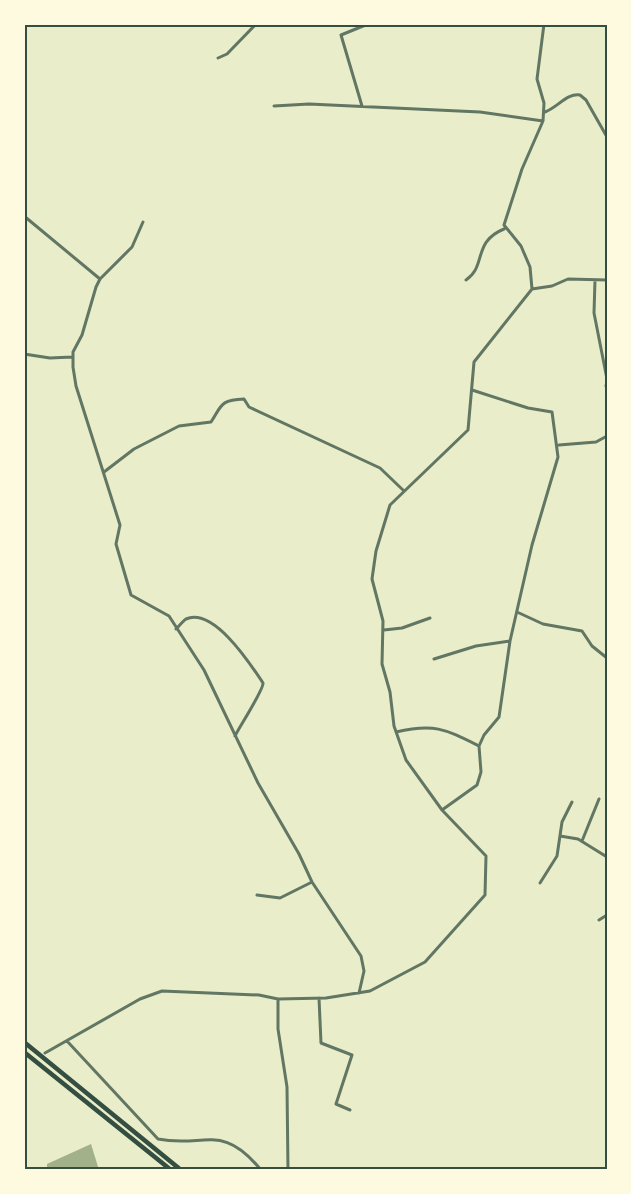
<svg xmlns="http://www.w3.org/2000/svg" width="631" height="1194" font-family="'Work Sans',sans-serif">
<rect width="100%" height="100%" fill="#e9edc9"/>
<!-- water -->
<path fill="#a3b18a" d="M 91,1144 L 99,1170 L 47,1170 L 47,1164 Z"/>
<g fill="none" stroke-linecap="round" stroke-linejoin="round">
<!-- minor -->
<path stroke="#617663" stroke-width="3" d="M 218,58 L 227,54 L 256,24
M 274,106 L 309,104 L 480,112 L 543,121
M 362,106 L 341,35 L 368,24
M 545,112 C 558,107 567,93 580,95 L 586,100 L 607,137
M 24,216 L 100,279
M 143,222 L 132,247 L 100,279 L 96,287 L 82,335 L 73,352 L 73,367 L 76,386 L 120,525 L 116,544 L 131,595 L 169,616 L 204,670 L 258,783 L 299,854 L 312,882 L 361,956 L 364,971 L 359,993
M 466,280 C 487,266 472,242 504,229
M 595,280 L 594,313 L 607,379
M 532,289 L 552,286 L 568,279 L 607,280
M 24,354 L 50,358 L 72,357
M 606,386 L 607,381
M 559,445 L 596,442 L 607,436
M 104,472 L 134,449 L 179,426 L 211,422 C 222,405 220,400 244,399 L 249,407 L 380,468 L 403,490
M 517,612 L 543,624 L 582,631 L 592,646 L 607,658
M 176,629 C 179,626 183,621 186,619 C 214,607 251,665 263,683 C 264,689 240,726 235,736
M 384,630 L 402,628 L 430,618
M 434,659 L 476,646 L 510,641
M 396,732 C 434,723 445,729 479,746
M 442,810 L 477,785 L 481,772 L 479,746 L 484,735 L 499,717 L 510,641 L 532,545 L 558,457 L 552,412 L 528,408 L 472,390
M 560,836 L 578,839 L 607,857
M 582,841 L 599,799
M 540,883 L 557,856 L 562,822 L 572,802
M 257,895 L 280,898 L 312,882
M 599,920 L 607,915
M 319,998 L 321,1043 L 352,1055 L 336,1104 L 350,1110
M 278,999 L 278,1029 L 287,1087 L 288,1170
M 67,1041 L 158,1139 C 205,1148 222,1122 261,1170
M 45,1053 L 140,999 L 162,991 L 259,995 L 278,999 L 326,998 L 370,991 L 425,962 L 485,895 L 486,856 L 442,810 L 406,760 L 394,726 L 390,692 L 382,664 L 383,621 L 372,579 L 376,551 L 390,505 L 468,430 L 474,362 L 532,289 L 530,267 L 521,246 L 504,225 L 522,169 L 543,121 L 544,103 L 537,79 L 544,24"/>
<!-- trunk -->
<path stroke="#344e41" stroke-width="4.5" d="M 24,1042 L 181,1170
M 24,1052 L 171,1170"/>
</g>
<!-- border -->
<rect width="631" height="1194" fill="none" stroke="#fefae0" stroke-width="51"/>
<rect x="26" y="26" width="580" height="1142" fill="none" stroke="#344e41" stroke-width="2"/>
</svg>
